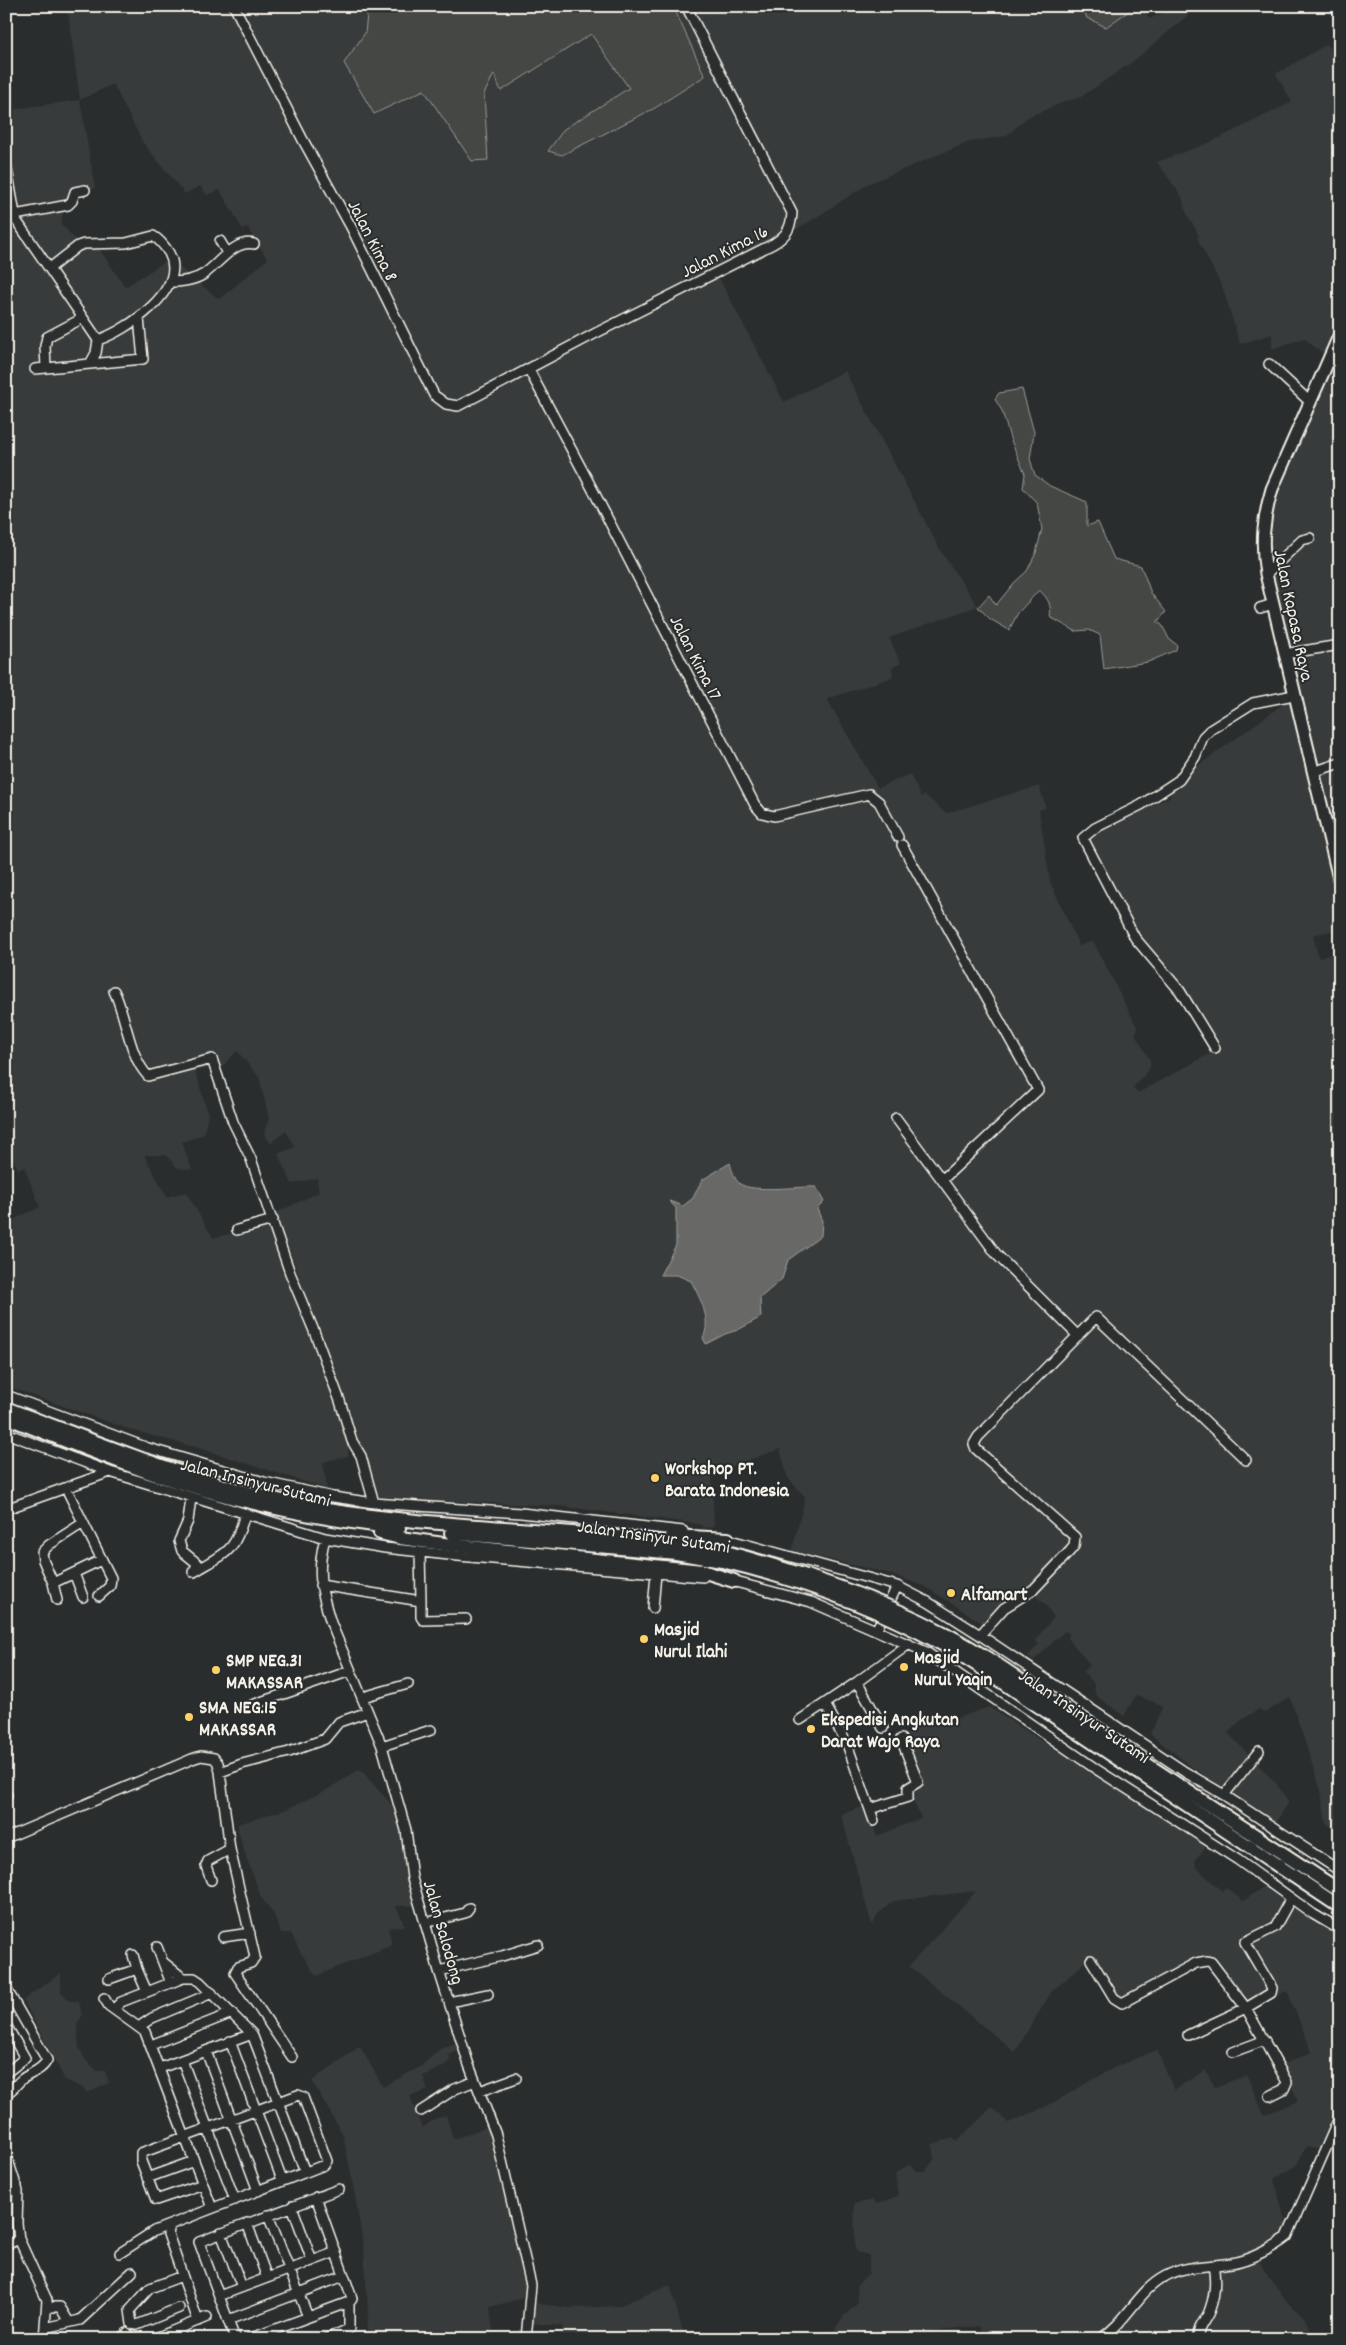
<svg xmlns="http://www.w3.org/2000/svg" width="1346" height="2345" font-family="Dekko,sans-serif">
<rect width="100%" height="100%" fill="#2a2d2e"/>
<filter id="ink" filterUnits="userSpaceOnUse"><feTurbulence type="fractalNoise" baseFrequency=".02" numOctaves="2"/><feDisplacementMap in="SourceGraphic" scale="10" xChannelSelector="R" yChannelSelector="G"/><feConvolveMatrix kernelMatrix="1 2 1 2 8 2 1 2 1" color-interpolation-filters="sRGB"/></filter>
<g filter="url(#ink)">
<!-- built -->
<path fill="#373a3a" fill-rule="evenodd" d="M 67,6 L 368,6 L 365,33 L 345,63 L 375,114 L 424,90 L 488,160 L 484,94 L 494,73 L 502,91 L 591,34 L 629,88 L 564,129 L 548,152 L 562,155 L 655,108 L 705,76 L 673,6 L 1082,6 L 1087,18 L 1106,27 L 1136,6 L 1143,6 L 1149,19 L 1179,6 L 1199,6 L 1135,60 L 1081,97 L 1064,102 L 1028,117 L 1006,136 L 969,142 L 868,184 L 809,222 L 722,270 L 719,278 L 784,402 L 845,371 L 942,553 L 978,606 L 889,638 L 901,663 L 892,668 L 893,677 L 827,699 L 878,788 L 910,774 L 921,797 L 925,795 L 946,813 L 1039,786 L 1046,808 L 1039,810 L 1050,881 L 1079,946 L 1093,941 L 1138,1029 L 1135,1034 L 1150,1060 L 1150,1068 L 1133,1088 L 1138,1093 L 1222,1047 L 1202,1016 L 1128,918 L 1087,835 L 1170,797 L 1169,787 L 1283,704 L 1284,668 L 1257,539 L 1265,490 L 1277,457 L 1310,389 L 1323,354 L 1304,338 L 1272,349 L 1272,334 L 1240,344 L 1223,289 L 1197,238 L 1199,236 L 1185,210 L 1182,197 L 1157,162 L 1211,142 L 1292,102 L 1276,74 L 1327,44 L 1340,60 L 1340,895 L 1335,896 L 1340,908 L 1340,929 L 1313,935 L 1319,958 L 1340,951 L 1340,1833 L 1326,1823 L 1321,1791 L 1290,1697 L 1265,1713 L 1259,1709 L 1240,1721 L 1228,1733 L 1276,1783 L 1289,1802 L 1275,1824 L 1192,1767 L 1150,1734 L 1163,1706 L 1136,1695 L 1124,1716 L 1096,1696 L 1093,1682 L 1083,1672 L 1090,1665 L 1068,1638 L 1069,1633 L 1065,1631 L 1033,1661 L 1028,1656 L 1039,1644 L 1035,1640 L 1054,1617 L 1046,1605 L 1035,1596 L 1007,1612 L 989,1627 L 924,1586 L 887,1573 L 792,1551 L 805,1497 L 788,1478 L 780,1449 L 712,1473 L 714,1527 L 703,1528 L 702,1525 L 691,1523 L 559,1506 L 421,1500 L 373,1496 L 364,1465 L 348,1442 L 348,1456 L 323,1462 L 327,1489 L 195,1447 L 131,1430 L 6,1386 L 9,1360 L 6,1353 L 6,1223 L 40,1207 L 24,1167 L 18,1169 L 6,1146 L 6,824 L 11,818 L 6,804 L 6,110 L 80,100 ZM 113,84 L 143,143 L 185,194 L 200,186 L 207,195 L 220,190 L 243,230 L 248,227 L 253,238 L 268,259 L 219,299 L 169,259 L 125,287 L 92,238 L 78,242 L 61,224 L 64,206 L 75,196 L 95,188 L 80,100 ZM 237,1051 L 259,1077 L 269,1119 L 264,1133 L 270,1143 L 286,1131 L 295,1147 L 278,1154 L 292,1184 L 317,1178 L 319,1192 L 276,1213 L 312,1313 L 309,1311 L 270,1223 L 213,1238 L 186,1192 L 167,1197 L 144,1155 L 166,1155 L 177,1168 L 192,1170 L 182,1142 L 204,1134 L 208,1114 L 195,1070 L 222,1067 Z
M 989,1707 L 1155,1814 L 1209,1843 L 1195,1860 L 1196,1867 L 1222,1891 L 1226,1888 L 1243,1901 L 1267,1884 L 1302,1912 L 1340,1936 L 1340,2104 L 1318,2149 L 1307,2146 L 1296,2166 L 1274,2179 L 1287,2227 L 1280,2238 L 1255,2250 L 1262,2267 L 1286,2300 L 1304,2317 L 1315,2339 L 986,2339 L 979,2326 L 932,2331 L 932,2339 L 823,2339 L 825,2332 L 834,2330 L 844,2316 L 858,2303 L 857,2285 L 869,2273 L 869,2255 L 857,2252 L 855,2248 L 854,2204 L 873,2200 L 877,2204 L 898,2196 L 895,2173 L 910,2164 L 917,2171 L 925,2171 L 934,2160 L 932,2144 L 953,2138 L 956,2142 L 992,2107 L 1008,2123 L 1047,2106 L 1115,2067 L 1157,2050 L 1174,2090 L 1205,2070 L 1215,2087 L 1247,2075 L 1264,2115 L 1298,2101 L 1282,2065 L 1312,2052 L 1287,1991 L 1249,2008 L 1216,1964 L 1203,1955 L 1119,2000 L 1090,1954 L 1079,1968 L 1052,1991 L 1015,2052 L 909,1966 L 976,1891 L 894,1901 L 879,1913 L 872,1926 L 841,1814 L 865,1806 L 877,1836 L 921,1818 L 908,1789 L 921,1784 L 903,1741 L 910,1730 L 957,1718 Z
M 360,1769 L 391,1804 L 400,1827 L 410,1893 L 415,1906 L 396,1906 L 405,1926 L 388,1928 L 392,1945 L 316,1976 L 299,1950 L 291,1933 L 281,1933 L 274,1915 L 261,1897 L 246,1857 L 238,1830 L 238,1824 L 284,1810 L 325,1791 Z
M 61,1973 L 61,1992 L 70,2001 L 79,2001 L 82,2016 L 77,2025 L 79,2048 L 85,2059 L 97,2071 L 105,2071 L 109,2083 L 88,2093 L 83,2088 L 65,2080 L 23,2000 Z
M 458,2042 L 462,2049 L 449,2055 L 451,2060 L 443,2067 L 423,2076 L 428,2090 L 410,2096 L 422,2128 L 435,2119 L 446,2115 L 453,2139 L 490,2126 L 520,2250 L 528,2297 L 490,2307 L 494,2339 L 367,2339 L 368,2312 L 364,2251 L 353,2183 L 343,2135 L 312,2081 L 360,2046 L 383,2087 L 420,2067 L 440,2049 Z
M 6,2167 L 15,2197 L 12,2236 L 6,2238 Z
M 670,2285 L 685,2339 L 562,2339 L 562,2326 L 530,2323 L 534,2303 L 569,2308 L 618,2306 Z"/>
<!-- green -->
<path fill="#444645" stroke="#9c9c96" d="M 368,6 L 673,6 L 705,76 L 655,108 L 562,155 L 548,151 L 564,129 L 629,88 L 591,34 L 501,91 L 494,74 L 484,94 L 488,160 L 472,161 L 424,90 L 374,114 L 344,63 L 365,33 Z
M 1082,6 L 1136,6 L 1106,27 L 1087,18 Z
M 1022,389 L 1034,432 L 1030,459 L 1035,475 L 1050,486 L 1087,502 L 1087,526 L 1098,522 L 1114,559 L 1141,566 L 1151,593 L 1166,612 L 1157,622 L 1162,625 L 1169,639 L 1177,645 L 1176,650 L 1148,662 L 1104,669 L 1100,635 L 1089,630 L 1075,631 L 1050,617 C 1052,605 1048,598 1039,590 L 1018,613 L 1009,630 L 990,619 L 978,607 L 989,595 L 996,605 L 1014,583 L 1027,571 L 1036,553 L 1042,529 L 1037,503 L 1023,488 L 1025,474 L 1010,438 L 1002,411 L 995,399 L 999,393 Z"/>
<!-- water -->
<path fill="#676866" stroke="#9f9f9a" d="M 730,1163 C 732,1170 734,1179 740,1184 C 754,1193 799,1186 816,1187 L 824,1202 L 817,1209 L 822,1221 L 821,1236 L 788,1260 L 782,1279 L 760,1298 L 761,1317 L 738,1330 L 725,1334 L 706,1344 L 703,1338 C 712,1320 700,1298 691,1281 L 677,1275 L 660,1275 L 676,1245 L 676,1208 L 669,1201 L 683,1206 L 693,1198 L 702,1180 Z"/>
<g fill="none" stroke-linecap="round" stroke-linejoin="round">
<defs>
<path id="minor" d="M 234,6 L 303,140 L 351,227 L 434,395 L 446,404 L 458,406 L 596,333 L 773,244 C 786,236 791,229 792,213 L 686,6
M 6,163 L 16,220 L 98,340
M 15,215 L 68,205 L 72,201 L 75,192 L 85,190
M 220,241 L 227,253
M 50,268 L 78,246 L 84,244 L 126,243 L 153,236 C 160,240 164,245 169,253 C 189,289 126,331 98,340
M 170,282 C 182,282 194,281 204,274 C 218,265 234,239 254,244
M 90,364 L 143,359 L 139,318
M 1269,364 L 1310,402
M 46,368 L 45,346 L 47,337 L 83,318
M 35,369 L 90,364 L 96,353 L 98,340
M 529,370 L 594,492 L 755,805 L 762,813 L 774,816 L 869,794 L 879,802 L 898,837
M 1266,574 L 1302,540 L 1310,538
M 1260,608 L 1273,604
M 1284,654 L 1340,645
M 1313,772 L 1340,763
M 902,845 L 1038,1090 L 942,1180 L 997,1255 L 1078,1336
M 114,991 C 126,1015 129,1057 148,1076 L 212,1059 L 233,1122 L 251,1159 L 290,1273 L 314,1331 L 340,1401 L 352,1441 L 361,1456 L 374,1503
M 1215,1048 L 1180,991 L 1135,938 L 1083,838 L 1095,828 L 1141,805 L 1179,780 L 1195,757 L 1203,737 L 1210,730 L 1253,703 L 1294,695
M 896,1118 L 942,1180
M 237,1230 L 273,1220
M 6,1395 L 148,1448 L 264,1482 L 333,1497 L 374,1503 L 521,1513 L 683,1531
M 6,1433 L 110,1472 L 325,1538 L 385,1548 L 458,1556 L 703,1577
M 66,1488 L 111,1578 L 110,1586 L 99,1596
M 191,1498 L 188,1521 L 179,1541 L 182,1551 L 198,1564 L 193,1572
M 6,1509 L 110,1472
M 325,1538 C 316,1572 321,1591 331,1623 L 382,1746 L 406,1830 L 412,1878 L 439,1971 L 469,2065 L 496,2135 L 531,2285 L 526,2339
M 723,1538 L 897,1586 L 928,1602 L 980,1635 L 1185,1772 L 1224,1795 L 1340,1871
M 420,1552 L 421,1601
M 194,1572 C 227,1552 234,1554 245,1514
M 74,1573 L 83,1597
M 728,1580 L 811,1602 L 926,1652 L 1096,1769 L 1238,1860 L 1313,1914 L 1340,1930
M 53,1583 L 43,1560 L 42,1552 L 49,1545 L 83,1523
M 320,1585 L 421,1601 L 421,1617 L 423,1620 L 466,1619
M 57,1600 L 53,1583 L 101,1560
M 653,1608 L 656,1574
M 877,1629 L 897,1586
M 980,1635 L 1004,1608 L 1034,1589 L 1070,1551 L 1074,1546 L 1075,1537 L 976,1449 L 974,1444 L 978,1437 L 1096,1317 L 1246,1460
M 857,1682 L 883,1728
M 363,1697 L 408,1684
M 825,1704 L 847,1744 L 874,1821
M 252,1705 L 350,1671
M 800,1720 L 857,1682 L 909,1644
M 382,1746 L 431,1730
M 220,1772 L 242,1764 L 289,1752 L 325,1739 L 339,1722 L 368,1712
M 1224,1795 L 1259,1751
M 6,1796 L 7,1795
M 870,1809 L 908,1797 L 908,1788 L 918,1782 L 901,1739
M 6,1838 L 192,1759 L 201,1756 L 214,1758 L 218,1763 L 220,1772 L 230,1849 L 255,1957 L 251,1963 L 238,1967 L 235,1973 L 292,2057
M 211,1880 L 206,1866 L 208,1861 L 230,1849
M 425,1923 L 465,1913 L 469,1908
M 223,1937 L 250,1933
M 157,1947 L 171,1983
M 133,1955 L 137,1969
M 1091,1960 L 1114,1998 L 1122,2003 L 1196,1963 L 1207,1961 L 1211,1962 L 1246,2008 L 1287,2082 L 1284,2089 L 1270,2096
M 163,1962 L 183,1978
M 439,1971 L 502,1956 L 538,1945
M 109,1979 L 137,1969 L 147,1992
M 6,1988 L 47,2060 C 42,2071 29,2073 21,2080 C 15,2085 14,2090 6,2093
M 104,1998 L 109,2006 L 145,2032 L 212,2208
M 449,2002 L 488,1994
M 114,2009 L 121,2002 L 183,1978 L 194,1978 L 200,1982 L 252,2034 L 305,2172
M 6,2025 L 25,2058 L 6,2073
M 140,2026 L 152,2018 L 212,1993
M 1188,2035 L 1246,2008 L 1271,1993 L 1272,1988 L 1245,1942 L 1275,1927 L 1291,1898
M 230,2041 L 282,2180
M 151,2045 L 232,2013
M 206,2051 L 258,2191
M 1233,2052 L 1265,2040
M 182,2060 L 235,2200
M 160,2068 L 252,2034
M 480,2091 L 516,2078
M 421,2111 L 455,2089 L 475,2081
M 6,2154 L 18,2191 L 17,2223 L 19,2239 L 47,2300 L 44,2339
M 147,2178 L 194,2161
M 6,2190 L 17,2186
M 316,2197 L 352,2298 L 349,2302 L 349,2329 L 326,2339
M 292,2206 L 312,2261
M 268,2215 L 308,2317
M 247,2223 L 267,2278
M 170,2225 L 168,2234 L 198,2321
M 221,2233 L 242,2287
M 6,2245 L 19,2239
M 120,2253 L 154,2231 L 324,2165 L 327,2161 L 303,2097 L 298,2095 L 141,2153 L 141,2161 L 156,2200 L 203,2184
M 219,2296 L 336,2252
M 47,2307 L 60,2307 L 69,2322
M 179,2308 L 137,2325 L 132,2324 L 130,2310 L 150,2288 L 182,2276
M 228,2320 L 344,2276
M 45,2328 L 80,2320 L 132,2272
M 178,2329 L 182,2339
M 121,2339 L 127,2333 L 132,2339
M 153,2339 L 207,2317
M 235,2339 L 199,2242 L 339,2189
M 249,2339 L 349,2302
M 1100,2339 C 1126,2323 1138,2291 1164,2277 C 1185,2265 1208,2267 1231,2263 C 1250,2260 1273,2248 1287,2237 L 1340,2116
M 1198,2339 C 1197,2326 1207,2320 1210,2309 C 1215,2295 1216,2280 1213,2265"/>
<path id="major" d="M 1340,334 L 1272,489 C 1263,519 1261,544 1266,574 L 1340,883"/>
<path id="highway" d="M 6,1408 C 111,1448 216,1491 327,1510 C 459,1531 594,1527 726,1552
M 6,1417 C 53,1436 100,1455 148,1472 C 229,1500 313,1519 399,1528
M 380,1533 L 400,1538 L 451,1545 L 702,1571 L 734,1581
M 451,1533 L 676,1553 L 722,1561
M 672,1536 L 728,1539
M 1055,1704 L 1340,1891
M 1049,1713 L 1340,1907"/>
</defs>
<!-- minor casing -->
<use href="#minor" stroke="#f4f1e8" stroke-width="12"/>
<!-- major casing -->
<use href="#major" stroke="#f4f1e8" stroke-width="15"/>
<!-- highway casing -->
<use href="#highway" stroke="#f4f1e8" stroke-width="16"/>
<!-- minor -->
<use href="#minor" stroke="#2a2d2e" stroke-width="9"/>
<!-- major -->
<use href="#major" stroke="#2a2d2e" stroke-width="11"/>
<!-- highway -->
<use href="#highway" stroke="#2a2d2e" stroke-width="12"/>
<defs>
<path id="highway-bridge" d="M 726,1552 C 802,1573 876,1597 946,1634 C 984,1654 1020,1680 1055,1704
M 722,1561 C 798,1579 871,1605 940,1643 C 978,1663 1013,1690 1049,1713"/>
</defs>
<!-- highway-bridge casing -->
<use href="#highway-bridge" stroke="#f4f1e8" stroke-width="16" stroke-linecap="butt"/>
<!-- highway-bridge -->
<use href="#highway-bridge" stroke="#2a2d2e" stroke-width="12"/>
</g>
</g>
<!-- markers -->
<g fill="#ffd166" stroke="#2a2d2e" stroke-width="2">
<circle cx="655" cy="1478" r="5"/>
<circle cx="951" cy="1593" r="5"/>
<circle cx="644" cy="1639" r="5"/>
<circle cx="904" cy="1667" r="5"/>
<circle cx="216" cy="1670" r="5"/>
<circle cx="189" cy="1717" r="5"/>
<circle cx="811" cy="1729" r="5"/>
</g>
<g text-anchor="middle" stroke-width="4" stroke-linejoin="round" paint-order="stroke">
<!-- street labels -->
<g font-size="19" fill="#f4f1e8" stroke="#2a2d2e">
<text transform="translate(374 240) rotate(63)" y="7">Jalan Kima 8</text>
<text transform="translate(724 250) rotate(-27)" y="7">Jalan Kima 16</text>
<text transform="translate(1295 615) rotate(78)" y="7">Jalan Kapasa Raya</text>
<text transform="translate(697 657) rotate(63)" y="7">Jalan Kima 17</text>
<text transform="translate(256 1481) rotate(14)" y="7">Jalan Insinyur Sutami</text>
<text transform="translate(654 1535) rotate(8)" y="7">Jalan Insinyur Sutami</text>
<text transform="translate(1085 1715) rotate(34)" y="7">Jalan Insinyur Sutami</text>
<text transform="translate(445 1932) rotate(74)" y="7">Jalan Salodong</text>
</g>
<!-- poi labels -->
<g font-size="19" font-weight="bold" fill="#f4f1e8" stroke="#2a2d2e" text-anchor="start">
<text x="665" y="1474">Workshop PT.<tspan x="665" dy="22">Barata Indonesia</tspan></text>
<text x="961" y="1600">Alfamart</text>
<text x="654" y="1635">Masjid<tspan x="654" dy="22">Nurul Ilahi</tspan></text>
<text x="914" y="1663">Masjid<tspan x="914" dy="22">Nurul Yaqin</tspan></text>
<text x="226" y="1666">SMP NEG.31<tspan x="226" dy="22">MAKASSAR</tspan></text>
<text x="199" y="1713">SMA NEG.15<tspan x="199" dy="22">MAKASSAR</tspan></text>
<text x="821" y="1725">Ekspedisi Angkutan<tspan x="821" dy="22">Darat Wajo Raya</tspan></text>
</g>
</g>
<!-- margin -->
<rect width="1346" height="2345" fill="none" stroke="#2a2d2e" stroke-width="25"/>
<rect x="12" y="12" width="1321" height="2320" fill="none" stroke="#f4f1e8" stroke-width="2" filter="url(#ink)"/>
</svg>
